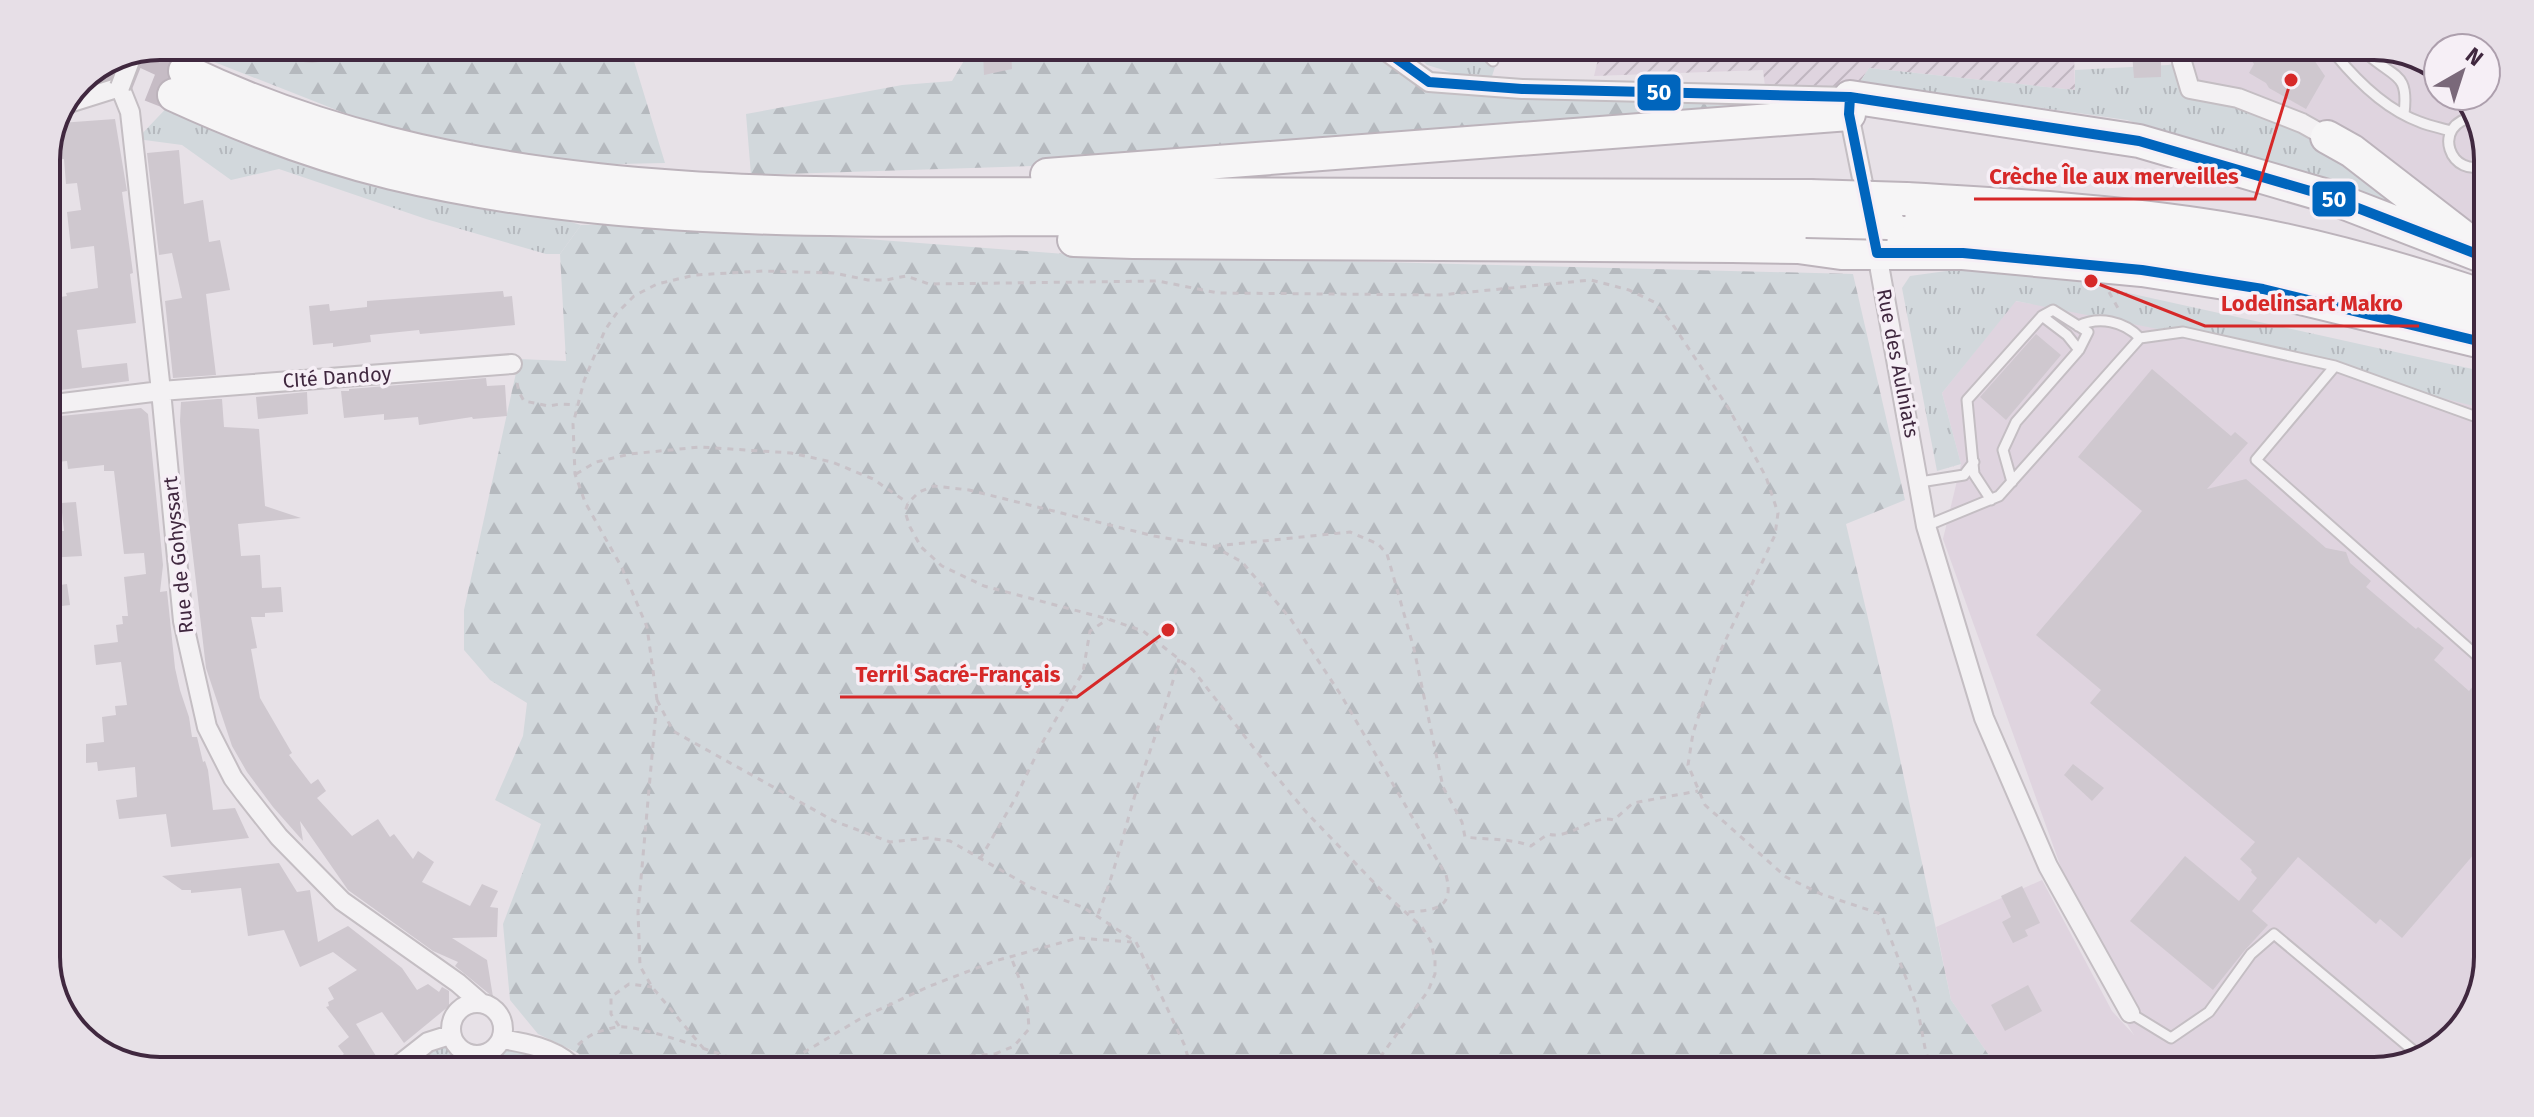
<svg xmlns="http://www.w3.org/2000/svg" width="2534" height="1117" font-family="'Fira Sans',sans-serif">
<defs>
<pattern id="industrial-furrows" width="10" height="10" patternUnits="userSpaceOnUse" patternTransform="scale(2)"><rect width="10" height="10" fill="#dfd4df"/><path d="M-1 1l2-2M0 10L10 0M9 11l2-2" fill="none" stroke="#c0b6c0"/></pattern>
<pattern id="grass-tufts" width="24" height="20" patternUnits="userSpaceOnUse" patternTransform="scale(2)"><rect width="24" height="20" fill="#d2d8dc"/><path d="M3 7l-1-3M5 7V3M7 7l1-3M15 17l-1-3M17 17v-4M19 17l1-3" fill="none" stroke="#b5b9be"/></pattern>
<pattern id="forest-firs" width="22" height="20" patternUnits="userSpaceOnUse" patternTransform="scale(2)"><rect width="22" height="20" fill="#d2d8dc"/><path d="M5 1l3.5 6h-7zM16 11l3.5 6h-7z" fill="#b5b9be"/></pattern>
</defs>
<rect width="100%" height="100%" fill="#e7e1e7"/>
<!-- built -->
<path fill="#dfd4df" d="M 2182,54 L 2417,54 L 2438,70 L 2438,96 L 2467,96 L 2488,152 L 2487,255 L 2177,84 Z
M 2015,301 L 2246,340 L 2485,409 L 2480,1000 L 2438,1052 L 2375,1071 L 1999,1070 L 1951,1000 L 1936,927 L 2042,880 L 2112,1011 L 2134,1035 L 2104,987 L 1943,539 L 1961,464 L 1942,393 Z"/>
<!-- industrial -->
<path fill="url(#industrial-furrows)" d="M 1600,51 L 2074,53 L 2075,90 L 1869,68 L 1850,97 L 1766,95 L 1763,70 L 1594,76 Z"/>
<!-- grass -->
<path fill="url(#grass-tufts)" d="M 1413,51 L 1475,51 L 1495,67 L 1492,76 L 1477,80 L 1427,65 Z
M 2182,62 L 2190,89 L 2352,151 L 2409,214 L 2127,120 L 1860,82 L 1869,68 L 2075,90 L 2075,70 L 2168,65 Z
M 177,97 L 302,146 L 581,225 L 560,254 L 546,254 L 426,219 L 279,169 L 231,180 L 182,145 L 137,139 Z
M 1997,264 L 2486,372 L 2485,409 L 2229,343 L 2016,301 L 1942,393 L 1961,464 L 1937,471 L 1902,288 L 1910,276 Z
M 517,1036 L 575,1064 L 408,1064 L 437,1042 L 478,1059 Z"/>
<!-- forest -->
<path fill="url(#forest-firs)" d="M 201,46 L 630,48 L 665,163 L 573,165 L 367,122 L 199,56 Z
M 1139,50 L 1380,51 L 1403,77 L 1473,94 L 1747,106 L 1754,113 L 1393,131 L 1124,163 L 751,175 L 746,114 L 902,85 L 952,81 L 965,59 Z
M 656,223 L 1065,254 L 1853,274 L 1905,500 L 1846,524 L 1892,721 L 1951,1000 L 1999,1070 L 587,1064 L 578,1053 L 538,1034 L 510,1000 L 503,924 L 541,824 L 495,800 L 523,736 L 527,703 L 490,680 L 464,650 L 464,610 L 519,359 L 566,361 L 560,254 L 581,225 Z"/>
<!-- building -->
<path fill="#cfc8cf" d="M 1011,50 L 1012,69 L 984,75 L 983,52 Z
M 2132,53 L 2161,54 L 2161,77 L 2134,78 Z
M 2247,54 L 2310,54 L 2325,76 L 2306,109 L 2269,88 L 2266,83 L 2249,73 L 2254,64 Z
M 115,119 L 127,191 L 122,192 L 133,273 L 130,274 L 136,323 L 77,330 L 82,368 L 127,363 L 129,381 L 46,392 L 46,367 L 55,366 L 47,299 L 67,296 L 66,293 L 98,288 L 94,246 L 71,249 L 67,212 L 81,210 L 77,183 L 66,184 L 64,159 L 46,160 L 46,153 L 60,123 Z
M 179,150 L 184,204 L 203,200 L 209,242 L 220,240 L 230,290 L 206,294 L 216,375 L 173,378 L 165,301 L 182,298 L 172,253 L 159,255 L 147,153 Z
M 503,291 L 504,297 L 512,296 L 515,325 L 420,334 L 419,330 L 370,335 L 371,342 L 333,347 L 333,343 L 313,345 L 309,306 L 329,304 L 330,311 L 367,307 L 367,301 Z
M 2036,334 L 2061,355 L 2006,420 L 1980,397 Z
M 2152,369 L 2231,436 L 2235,432 L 2248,443 L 2207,489 L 2246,479 L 2326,548 L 2346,552 L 2350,563 L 2371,581 L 2366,587 L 2416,629 L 2418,627 L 2444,648 L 2434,660 L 2469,691 L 2483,675 L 2481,846 L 2402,938 L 2380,919 L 2376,924 L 2298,857 L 2252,911 L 2268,925 L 2245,950 L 2213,990 L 2130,921 L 2185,856 L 2239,901 L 2257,878 L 2251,872 L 2252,870 L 2240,859 L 2255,842 L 2090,703 L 2101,690 L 2036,635 L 2142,511 L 2078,457 Z
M 486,378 L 487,386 L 505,385 L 507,416 L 473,419 L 472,417 L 419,425 L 418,417 L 384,420 L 384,414 L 344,418 L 341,391 L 349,391 L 349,389 Z
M 307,392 L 308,414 L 258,419 L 256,397 Z
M 218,399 L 222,399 L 224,427 L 259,429 L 265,506 L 301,518 L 238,524 L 241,556 L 260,555 L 262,588 L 281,587 L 283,612 L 265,613 L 265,617 L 251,617 L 257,648 L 251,649 L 260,698 L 292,753 L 289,755 L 311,784 L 318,779 L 326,791 L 317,798 L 352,836 L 378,819 L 390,837 L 394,834 L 413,859 L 418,851 L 434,862 L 422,882 L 470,906 L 482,884 L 498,891 L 490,907 L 498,908 L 497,937 L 452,938 L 487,960 L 493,997 L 455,966 L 458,962 L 433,951 L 348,890 L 300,821 L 303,841 L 273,807 L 247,772 L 232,746 L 206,668 L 186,496 L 180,421 L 181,402 Z
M 141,408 L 148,414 L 163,565 L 160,592 L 167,591 L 175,668 L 180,690 L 189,717 L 192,737 L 197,737 L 203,762 L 205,761 L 208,770 L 213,810 L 235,808 L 249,838 L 171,847 L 166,814 L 119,819 L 116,800 L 137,797 L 135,767 L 98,771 L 97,762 L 86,763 L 86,744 L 104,742 L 102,717 L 116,715 L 115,706 L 127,705 L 121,662 L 96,665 L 94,645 L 118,642 L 116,625 L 123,624 L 122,616 L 128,616 L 124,577 L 146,574 L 144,553 L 124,554 L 114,471 L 104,471 L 104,465 L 68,469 L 67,461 L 46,463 L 46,432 L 52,432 L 51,417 Z
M 76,502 L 82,556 L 46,558 L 46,531 L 64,531 L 61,503 Z
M 67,584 L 70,605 L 46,608 L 46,587 Z
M 2073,764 L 2104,788 L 2092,801 L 2064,775 Z
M 279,863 L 297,892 L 310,890 L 318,942 L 348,926 L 402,968 L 417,990 L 428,984 L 439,992 L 442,987 L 449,991 L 449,1006 L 404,1043 L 382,1012 L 356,1024 L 381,1064 L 331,1063 L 344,1054 L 338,1046 L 349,1037 L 326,1007 L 329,1006 L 328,1002 L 334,999 L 328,988 L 357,970 L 333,952 L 300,967 L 284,930 L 248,936 L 241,888 L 191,893 L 191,890 L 182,890 L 162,876 Z
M 2022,886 L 2040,923 L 2025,930 L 2028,936 L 2013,943 L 2002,922 L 2011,917 L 2001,896 Z
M 2028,985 L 2042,1011 L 2005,1031 L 1991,1005 Z"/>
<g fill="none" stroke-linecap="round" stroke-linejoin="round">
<!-- trunk-tunnel -->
<path stroke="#c6bcc5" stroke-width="32" stroke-dasharray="32 16" stroke-linecap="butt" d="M 144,52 L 185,71
M 106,68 L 174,95"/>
<defs>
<path id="service" d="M 1483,51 L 1493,61
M 2335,54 C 2357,81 2387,110 2420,122 C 2430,126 2441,128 2451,131
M 2367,54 C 2395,79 2409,72 2404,114
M 2475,117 C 2429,123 2450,182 2488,164
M 2042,316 L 2053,310 L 2088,332 L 2079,350
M 2078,326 C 2099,316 2124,321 2140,338
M 2335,366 L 2256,460 L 2483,661
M 1920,482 L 1964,475 L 1974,462
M 1991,500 L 1974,474 L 1967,400 L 2042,316 L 2067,335 L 2079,350 L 2016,422 L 2003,450 L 2012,482
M 1926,526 L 1999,496 L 2140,338 L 2183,332 L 2335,366 L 2485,420
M 2130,1013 L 2171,1038 L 2209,1012 L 2251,954 L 2274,934 L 2421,1057"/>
<path id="minor" d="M 277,46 C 295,52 321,54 339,47
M 1386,51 L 1429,82 L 1522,89 L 1850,97 L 1849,114 L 1867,203
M 2183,54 L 2182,62 L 2190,89 L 2238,98 L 2302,123 L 2327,137
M 69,103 L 120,87 L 130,112 L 161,391 L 183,621 L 207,727 L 233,778 L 245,794 L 279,837 L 342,901 L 458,983 L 481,1003
M 1876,248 L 1926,526 L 1984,718 L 2048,866 L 2130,1013
M 46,405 L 161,391 L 512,364
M451 1029a26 26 0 1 1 52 0a26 26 0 1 1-52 0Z
M 502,1039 C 525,1043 553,1048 570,1064
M 400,1064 L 428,1042 L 450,1035"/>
<path id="trunk" d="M 185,71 C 472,208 799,194 1109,194 C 1342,195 1576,196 1810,196
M 174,95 C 244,127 318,155 392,173 C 624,229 865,219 1102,219 C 1336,220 1571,221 1806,221
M 1850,97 L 2139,141 L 2324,195 L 2487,258
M 2327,137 L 2352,151 L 2462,236
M 1047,175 L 1849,114
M 1906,199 C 2012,205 2117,211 2222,228 C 2312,243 2400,268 2486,297
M 1888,223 L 2088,236 L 2213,251 L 2354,283 L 2486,323
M 1074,240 L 1133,242 L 1732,246 L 1798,247 L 1841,253 L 1963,253 L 2142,270 L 2263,289 L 2486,343"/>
</defs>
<!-- service casing -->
<use href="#service" stroke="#c4bec3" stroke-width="13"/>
<!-- minor casing -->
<use href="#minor" stroke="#c4bec3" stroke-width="22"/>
<!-- trunk casing -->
<use href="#trunk" stroke="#bcb3bb" stroke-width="36"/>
<!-- path -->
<path stroke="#c8c2c8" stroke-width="3" stroke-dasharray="6 6" stroke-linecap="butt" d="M 2109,292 L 2119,310
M 517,383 L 519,392 L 524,401 L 549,406 L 560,404 L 576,405
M 576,474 L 596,462 L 630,454 L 700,447 L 791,453 L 832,462 L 873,479 L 908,503
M 1215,546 L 1350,532 L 1378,544 L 1387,554 L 1414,649 L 1443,787 L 1462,822 L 1465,837 C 1488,840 1510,838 1531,846 L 1548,834 C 1571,840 1591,814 1614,820 L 1633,803 L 1698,791
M 657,700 L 673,731 L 834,821 L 890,842 L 928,838 L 950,841 L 1032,888 L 1082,907 L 1097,916 L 1136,942 L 1184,1044 L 1191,1067
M 980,859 L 1015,799 L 1041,745 L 1083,672 L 1090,631 L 1108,619
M 1098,914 C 1114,875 1123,835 1135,795 C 1150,750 1167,705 1179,659
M 619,1026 L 611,1014 L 611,997 L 629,984 L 652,987
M 578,1045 C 589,1034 601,1030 617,1027 C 641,1024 721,1055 748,1064 L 762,1065
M 704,1049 L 652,987 L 640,966 L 638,912 L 657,700 L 647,627 L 622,568 L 585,502 L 575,474 L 573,424 L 584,381 L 605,330 L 616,314 L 634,296 L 657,284 L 695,275 L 763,271 L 834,273 L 868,280 L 886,280 L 906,276 L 929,284 L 1158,281 L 1218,293 L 1440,295 L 1591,280 L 1629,290 L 1654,302 L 1671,322 L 1729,409 L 1766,477 L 1778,513 L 1775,535 L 1720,652 L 1693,733 L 1688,765 L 1705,805 L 1786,877 L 1821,894 L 1881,914 L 1917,1006 L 1925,1048 L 1931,1069
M 995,1054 L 1014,1046 L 1029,1029 L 1027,999 L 1011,957
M 783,1065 L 863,1017 L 930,986 L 995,961 L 1078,938 L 1132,942
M 850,1065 L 995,1054 L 1002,1066
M 1373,1067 L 1428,991 L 1435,974 L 1435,960 L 1431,942 L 1422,927 L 1384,893 L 1307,813 L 1271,770 L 1193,670 L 1143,631 L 1108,619 L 984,586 L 942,566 L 921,547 L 910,527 L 905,512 L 908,503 L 919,492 L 934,486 L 969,490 L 1154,536 L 1213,546 L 1242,562 L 1290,618 L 1341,695 L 1446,875 C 1455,909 1435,910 1408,912"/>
<!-- service -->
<use href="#service" stroke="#f3f1f3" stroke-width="9"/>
<!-- minor -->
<use href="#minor" stroke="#f3f1f3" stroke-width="18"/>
<!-- trunk -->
<use href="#trunk" stroke="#f6f5f6" stroke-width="32"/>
<defs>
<path id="minor-bridge" d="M 120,87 L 131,58"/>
<path id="trunk-bridge" d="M 1810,196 L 1906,199
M 1806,221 L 1888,223"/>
</defs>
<!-- minor-bridge casing -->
<use href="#minor-bridge" stroke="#c4bec3" stroke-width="22" stroke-linecap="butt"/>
<!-- trunk-bridge casing -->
<use href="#trunk-bridge" stroke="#bcb3bb" stroke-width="36" stroke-linecap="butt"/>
<!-- minor-bridge -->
<use href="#minor-bridge" stroke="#f3f1f3" stroke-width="18"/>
<!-- trunk-bridge -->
<use href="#trunk-bridge" stroke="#f6f5f6" stroke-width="32"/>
<defs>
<path id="bus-1" d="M 1386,51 L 1429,82 L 1522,89 L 1850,97 L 2139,141 L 2324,195 L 2487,258
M 1850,97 L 1849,114 L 1877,253 L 1963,253 L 2142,270 L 2263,289 L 2486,343"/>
</defs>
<!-- bus-1 casing -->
<use href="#bus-1" stroke="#f6eff6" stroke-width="16"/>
<!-- bus-1 -->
<use href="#bus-1" stroke="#0065bd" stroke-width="10"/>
</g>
<g text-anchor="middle" stroke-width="7" stroke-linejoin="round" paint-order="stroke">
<!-- street labels -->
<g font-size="20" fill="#40283f" stroke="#f6eff6">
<text transform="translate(1898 363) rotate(79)" y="7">Rue des Aulniats</text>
<text transform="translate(337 377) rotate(-4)" y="7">CIté Dandoy</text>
<text transform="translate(178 555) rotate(-96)" y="7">Rue de Gohyssart</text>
</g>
</g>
<!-- crop -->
<path d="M0 0H2534V1117H0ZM160 60H2374A100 100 0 0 1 2474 160V957A100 100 0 0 1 2374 1057H160A100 100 0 0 1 60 957V160A100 100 0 0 1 160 60Z" fill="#e7dfe7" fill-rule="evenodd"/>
<path fill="none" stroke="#40283f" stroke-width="4" d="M160 60H2374A100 100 0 0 1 2474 160V957A100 100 0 0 1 2374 1057H160A100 100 0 0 1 60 957V160A100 100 0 0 1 160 60Z"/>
<!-- callouts -->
<path fill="none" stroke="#d62828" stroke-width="3" d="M2291 80L2255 199H1974M2091 281L2205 326H2419M1168 630L1077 697H840"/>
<g fill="#d62828" stroke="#f6eff6" stroke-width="3">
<circle cx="2291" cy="80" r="8"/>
<circle cx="2091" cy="281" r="8"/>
<circle cx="1168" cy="630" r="8"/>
</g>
<g font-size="22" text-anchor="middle" font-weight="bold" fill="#d62828" stroke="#f6eff6" stroke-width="7" stroke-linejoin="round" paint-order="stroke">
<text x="2114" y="184">Crèche Île aux merveilles</text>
<text x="2312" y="311">Lodelinsart Makro</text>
<text x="958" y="682">Terril Sacré-Français</text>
</g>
<g stroke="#f6eff6" stroke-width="3">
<rect x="1636" y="73" width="46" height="39" rx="8" fill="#0065bd"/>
<rect x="2311" y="180" width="46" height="38" rx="8" fill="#0065bd"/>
</g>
<g font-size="22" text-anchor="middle" font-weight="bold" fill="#fff">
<text x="1659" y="100">50</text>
<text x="2334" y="207">50</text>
</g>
<!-- north arrow -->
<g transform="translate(2462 72) rotate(39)"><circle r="38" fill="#f6eff6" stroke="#ad9fad" stroke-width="2"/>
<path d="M0-6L14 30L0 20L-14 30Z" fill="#7a697a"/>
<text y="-12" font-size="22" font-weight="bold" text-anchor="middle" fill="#40283f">N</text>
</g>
</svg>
